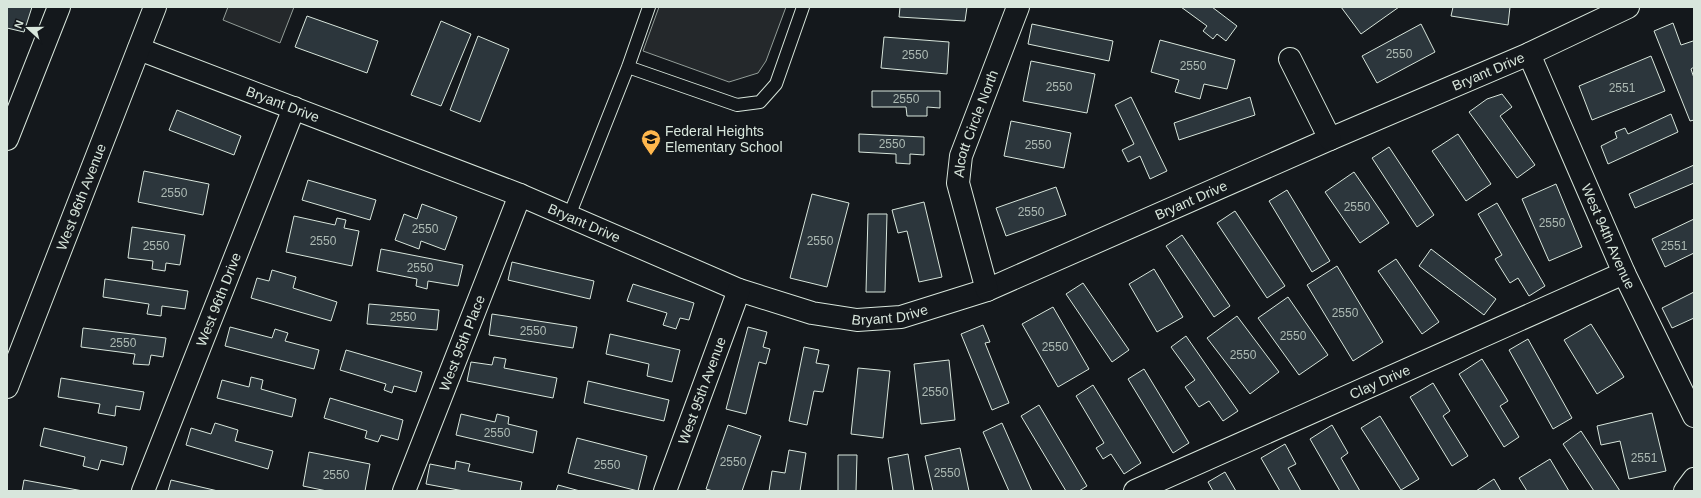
<svg xmlns="http://www.w3.org/2000/svg" width="1701" height="498" font-family="Helvetica,sans-serif">
<rect width="100%" height="100%" fill="#14181c"/>
<!-- parking -->
<path fill="#24282b" stroke="#939e99" d="M 228,7 L 294,7 L 280,43 L 223,20 Z
M 659,7 L 786,7 L 766,61 L 758,73 L 729,82 L 643,51 Z"/>
<!-- building -->
<path fill="#2c363c" stroke="#d8e6dc" d="M 7,7 L 32,7 L 24,32 L 7,28 Z
M 900,7 L 967,7 L 965,21 L 899,17 Z
M 1181,7 L 1212,7 L 1237,26 L 1226,41 L 1217,34 L 1213,39 L 1203,31 L 1207,26 Z
M 1341,7 L 1399,7 L 1361,34 Z
M 1453,7 L 1510,7 L 1508,25 L 1451,16 Z
M 307,16 L 378,41 L 367,73 L 295,47 Z
M 441,21 L 471,34 L 441,106 L 411,95 Z
M 1673,23 L 1681,45 L 1693,41 L 1694,42 L 1694,67 L 1691,69 L 1694,78 L 1694,120 L 1690,121 L 1654,31 Z
M 1032,24 L 1113,41 L 1109,61 L 1028,44 Z
M 1421,24 L 1435,52 L 1377,83 L 1362,56 Z
M 478,36 L 509,49 L 480,122 L 450,110 Z
M 884,37 L 949,42 L 947,74 L 881,68 Z
M 1160,40 L 1235,60 L 1227,89 L 1204,84 L 1200,99 L 1175,92 L 1179,80 L 1151,72 Z
M 1651,56 L 1665,91 L 1592,120 L 1579,86 Z
M 1031,61 L 1095,74 L 1087,113 L 1023,101 Z
M 872,91 L 940,91 L 940,108 L 927,107 L 927,116 L 907,116 L 906,107 L 872,107 Z
M 1502,94 L 1512,107 L 1500,116 L 1535,165 L 1517,178 L 1469,112 L 1487,99 Z
M 1131,97 L 1167,171 L 1150,179 L 1140,156 L 1128,162 L 1122,150 L 1134,144 L 1115,105 Z
M 1250,97 L 1255,115 L 1179,140 L 1174,123 Z
M 177,110 L 241,136 L 234,155 L 169,130 Z
M 1671,114 L 1678,132 L 1608,164 L 1601,146 L 1617,138 L 1615,132 L 1625,128 L 1628,134 Z
M 1011,121 L 1071,133 L 1064,168 L 1004,156 Z
M 859,134 L 924,137 L 924,155 L 910,154 L 910,164 L 896,163 L 896,154 L 859,152 Z
M 1458,134 L 1491,184 L 1466,201 L 1432,151 Z
M 1389,147 L 1434,215 L 1417,227 L 1372,158 Z
M 1694,165 L 1694,183 L 1635,208 L 1629,194 Z
M 144,171 L 209,184 L 203,215 L 138,202 Z
M 1354,172 L 1389,223 L 1360,243 L 1325,192 Z
M 308,180 L 376,200 L 370,220 L 302,200 Z
M 1556,184 L 1582,247 L 1549,261 L 1522,199 Z
M 1056,187 L 1066,215 L 1006,236 L 996,208 Z
M 1287,190 L 1330,261 L 1312,272 L 1269,201 Z
M 812,194 L 849,203 L 827,287 L 790,278 Z
M 924,202 L 942,277 L 919,282 L 907,231 L 898,233 L 892,210 Z
M 1497,203 L 1545,286 L 1529,296 L 1518,278 L 1510,283 L 1495,259 L 1502,255 L 1478,214 Z
M 422,204 L 457,217 L 445,250 L 421,241 L 419,249 L 395,240 L 404,214 L 417,219 Z
M 1235,211 L 1285,286 L 1267,298 L 1217,223 Z
M 868,214 L 887,214 L 885,292 L 866,292 Z
M 294,216 L 335,225 L 337,218 L 346,220 L 344,228 L 359,231 L 352,266 L 286,252 Z
M 1694,219 L 1694,253 L 1665,267 L 1652,239 Z
M 132,227 L 185,235 L 180,265 L 166,263 L 165,271 L 152,269 L 153,261 L 128,258 Z
M 1182,235 L 1230,306 L 1214,317 L 1166,246 Z
M 381,249 L 463,265 L 458,286 L 428,281 L 427,289 L 416,286 L 417,279 L 377,271 Z
M 1431,249 L 1496,299 L 1484,315 L 1419,266 Z
M 1396,259 L 1439,322 L 1422,334 L 1378,271 Z
M 512,262 L 594,281 L 590,299 L 508,280 Z
M 1337,266 L 1383,342 L 1353,361 L 1307,285 Z
M 1154,269 L 1183,317 L 1157,332 L 1129,284 Z
M 272,270 L 296,277 L 293,288 L 337,302 L 331,321 L 251,298 L 257,278 L 269,281 Z
M 105,279 L 188,291 L 185,309 L 162,306 L 161,316 L 147,314 L 149,304 L 103,297 Z
M 1083,283 L 1129,350 L 1112,362 L 1066,294 Z
M 633,284 L 694,303 L 689,320 L 680,318 L 676,329 L 663,325 L 667,313 L 627,301 Z
M 1694,292 L 1694,318 L 1672,328 L 1662,308 Z
M 1288,297 L 1328,355 L 1299,375 L 1258,318 Z
M 369,304 L 439,310 L 437,330 L 367,324 Z
M 1053,307 L 1089,369 L 1058,387 L 1022,324 Z
M 492,314 L 577,327 L 573,348 L 489,335 Z
M 1237,316 L 1279,372 L 1250,394 L 1207,338 Z
M 1591,324 L 1624,377 L 1597,394 L 1564,340 Z
M 983,325 L 990,342 L 985,343 L 1009,403 L 992,410 L 961,334 Z
M 230,327 L 272,338 L 275,329 L 288,333 L 285,341 L 319,350 L 314,369 L 225,346 Z
M 748,327 L 767,332 L 763,347 L 770,349 L 766,364 L 759,362 L 746,414 L 726,409 Z
M 83,328 L 166,338 L 163,357 L 151,355 L 149,365 L 133,364 L 135,354 L 81,347 Z
M 610,334 L 680,350 L 672,382 L 647,376 L 649,364 L 606,354 Z
M 1186,336 L 1238,411 L 1223,421 L 1209,401 L 1199,407 L 1185,387 L 1195,380 L 1171,347 Z
M 1528,339 L 1572,418 L 1553,429 L 1509,350 Z
M 804,347 L 819,350 L 816,363 L 829,365 L 823,392 L 814,391 L 807,425 L 789,421 Z
M 346,350 L 422,372 L 416,392 L 394,386 L 392,393 L 384,390 L 386,384 L 340,370 Z
M 494,357 L 506,359 L 504,368 L 557,378 L 553,398 L 467,381 L 471,362 L 492,365 Z
M 1482,359 L 1508,401 L 1500,406 L 1519,437 L 1504,447 L 1459,374 Z
M 949,360 L 955,420 L 921,424 L 914,364 Z
M 858,368 L 890,371 L 883,438 L 851,434 Z
M 1144,369 L 1189,443 L 1173,453 L 1128,379 Z
M 251,377 L 263,380 L 261,389 L 296,399 L 292,417 L 217,398 L 222,380 L 249,387 Z
M 61,378 L 144,392 L 140,410 L 116,406 L 115,416 L 98,413 L 100,404 L 58,397 Z
M 588,381 L 669,400 L 664,421 L 584,403 Z
M 1433,383 L 1450,411 L 1443,416 L 1468,456 L 1452,466 L 1410,397 Z
M 1093,385 L 1141,463 L 1124,474 L 1111,454 L 1103,459 L 1096,448 L 1104,443 L 1076,396 Z
M 330,398 L 403,420 L 398,440 L 381,435 L 378,442 L 365,438 L 367,431 L 324,418 Z
M 1039,405 L 1087,486 L 1079,491 L 1066,491 L 1021,416 Z
M 1652,413 L 1666,471 L 1629,479 L 1620,441 L 1601,445 L 1597,426 Z
M 461,414 L 495,422 L 497,414 L 509,417 L 508,424 L 537,431 L 533,453 L 456,435 Z
M 1380,416 L 1419,479 L 1401,490 L 1361,428 Z
M 215,423 L 238,430 L 235,441 L 273,451 L 268,469 L 186,445 L 191,428 L 211,434 Z
M 1002,423 L 1032,491 L 1009,491 L 983,432 Z
M 728,425 L 761,436 L 742,491 L 713,491 L 706,489 Z
M 1332,425 L 1348,453 L 1341,458 L 1360,491 L 1340,491 L 1310,439 Z
M 44,428 L 127,447 L 123,465 L 101,460 L 98,470 L 83,466 L 85,457 L 40,446 Z
M 1581,431 L 1620,491 L 1594,491 L 1563,444 Z
M 577,438 L 647,456 L 638,491 L 568,473 Z
M 1285,444 L 1296,464 L 1288,468 L 1301,491 L 1280,491 L 1261,458 Z
M 960,448 L 969,491 L 933,491 L 925,456 Z
M 789,450 L 806,453 L 800,491 L 769,491 L 772,471 L 785,473 Z
M 309,452 L 370,464 L 365,491 L 327,491 L 303,486 Z
M 908,454 L 914,491 L 893,491 L 888,458 Z
M 838,455 L 857,455 L 856,491 L 838,491 Z
M 1550,459 L 1569,491 L 1527,491 L 1519,478 Z
M 456,461 L 470,464 L 468,471 L 522,482 L 520,491 L 464,491 L 426,484 L 430,464 L 455,469 Z
M 1225,472 L 1236,491 L 1213,491 L 1208,482 Z
M 1494,479 L 1501,491 L 1476,491 Z
M 24,480 L 83,491 L 22,491 Z
M 171,480 L 218,491 L 168,491 Z
M 558,485 L 580,491 L 556,491 Z"/>
<g fill="none" stroke-linecap="round" stroke-linejoin="round">
<defs>
<path id="lane" d="M 628,67 L 737,105 L 760,102 L 776,84 L 803,7
M 569,216 L 628,67 L 649,7"/>
<g id="street">
<path id="s1" d="M 139,49 L 520,195 L 739,290 L 812,313 L 857,320 L 901,317 L 987,290 L 1330,139 L 1529,54 L 1628,7"/>
<path id="s2" d="M 1529,54 L 1624,273 L 1694,416"/>
<path d="M 1290,59 L 1330,139"/>
<path d="M 7,139 L 59,7"/>
<path id="s3" d="M 987,290 L 958,183 L 961,156 L 1018,7"/>
<path id="s4" d="M 143,491 L 294,108"/>
<path id="s5" d="M 404,491 L 520,195"/>
<path id="s6" d="M 665,491 L 739,290"/>
<path id="s7" d="M 1135,491 L 1624,273"/>
<path d="M 1685,491 L 1694,479"/>
</g>
<g id="secondary">
<path id="s8" d="M 7,387 L 155,7"/>
</g>
</defs>
<!-- lane casing -->
<use href="#lane" stroke="#d8e6dc" stroke-width="14"/>
<!-- street casing -->
<use href="#street" stroke="#d8e6dc" stroke-width="24"/>
<!-- secondary casing -->
<use href="#secondary" stroke="#d8e6dc" stroke-width="24"/>
<!-- lane -->
<use href="#lane" stroke="#14181c" stroke-width="12"/>
<!-- street -->
<use href="#street" stroke="#14181c" stroke-width="22"/>
<!-- secondary -->
<use href="#secondary" stroke="#14181c" stroke-width="22"/>
</g>
<!-- icons -->
<defs>
<symbol id="school-pin" viewBox="-11 -11 22 30"><path d="M0 17L-7.5 6A9.5 9.5 0 1 1 7.5 6Z" fill="#ffb74d" stroke="#14181c"/><path d="M0-5L7-2L0 1L-7-2ZM-4 1L0 2.5L4 1V4Q0 6-4 4Z" fill="#111"/></symbol>
</defs>
<g fill-rule="evenodd">
<use href="#school-pin" x="640" y="128" width="22" height="30"/>
</g>
<g text-anchor="middle" stroke-width="3" stroke-linejoin="round" paint-order="stroke">
<!-- number labels -->
<g font-size="12" fill="#adbab4">
<text x="1399" y="58">2550</text>
<text x="915" y="59">2550</text>
<text x="1193" y="70">2550</text>
<text x="1059" y="91">2550</text>
<text x="1622" y="92">2551</text>
<text x="906" y="103">2550</text>
<text x="892" y="148">2550</text>
<text x="1038" y="149">2550</text>
<text x="174" y="197">2550</text>
<text x="1357" y="211">2550</text>
<text x="1031" y="216">2550</text>
<text x="1552" y="227">2550</text>
<text x="425" y="233">2550</text>
<text x="323" y="245">2550</text>
<text x="820" y="245">2550</text>
<text x="156" y="250">2550</text>
<text x="1674" y="250">2551</text>
<text x="420" y="272">2550</text>
<text x="1345" y="317">2550</text>
<text x="403" y="321">2550</text>
<text x="533" y="335">2550</text>
<text x="1293" y="340">2550</text>
<text x="123" y="347">2550</text>
<text x="1055" y="351">2550</text>
<text x="1243" y="359">2550</text>
<text x="935" y="396">2550</text>
<text x="497" y="437">2550</text>
<text x="1644" y="462">2551</text>
<text x="733" y="466">2550</text>
<text x="607" y="469">2550</text>
<text x="947" y="477">2550</text>
<text x="336" y="479">2550</text>
</g>
<!-- street labels -->
<g font-size="14" fill="#d8e6dc" stroke="#14181c">
<text dy="5" stroke="none"><textPath href="#s1" startOffset="1450">Bryant Drive</textPath></text>
<text dy="5" stroke="none"><textPath href="#s1" startOffset="154">Bryant Drive</textPath></text>
<text dy="5" stroke="none"><textPath href="#s3" startOffset="173">Alcott Circle North</textPath></text>
<text dy="5" stroke="none"><textPath href="#s8" startOffset="204">West 96th Avenue</textPath></text>
<text dy="5" stroke="none"><textPath href="#s1" startOffset="1126">Bryant Drive</textPath></text>
<text dy="5" stroke="none"><textPath href="#s1" startOffset="478">Bryant Drive</textPath></text>
<text dy="5" stroke="none"><textPath href="#s2" startOffset="199">West 94th Avenue</textPath></text>
<text dy="5" stroke="none"><textPath href="#s4" startOffset="206">West 96th Drive</textPath></text>
<text dy="5" stroke="none"><textPath href="#s1" startOffset="802">Bryant Drive</textPath></text>
<text dy="5" stroke="none"><textPath href="#s5" startOffset="159">West 95th Place</textPath></text>
<text dy="5" stroke="none"><textPath href="#s7" startOffset="268">Clay Drive</textPath></text>
<text dy="5" stroke="none"><textPath href="#s6" startOffset="107">West 95th Avenue</textPath></text>
</g>
<!-- poi labels -->
<g font-size="14" fill="#d8e6dc" stroke="#14181c" text-anchor="start">
<text x="665" y="136">Federal Heights<tspan x="665" dy="16">Elementary School</tspan></text>
</g>
</g>
<!-- border -->
<rect width="1701" height="498" fill="none" stroke="#d8e6dc" stroke-width="16"/>
<!-- north arrow -->
<g transform="translate(28 28) rotate(291)" stroke="#14181c" stroke-width="3" paint-order="stroke">
<path d="M0-3L7 15L0 10L-7 15Z" fill="#d8e6dc"/>
<text y="-6" font-size="11" font-weight="bold" text-anchor="middle" fill="#d8e6dc">N</text>
</g>
</svg>
